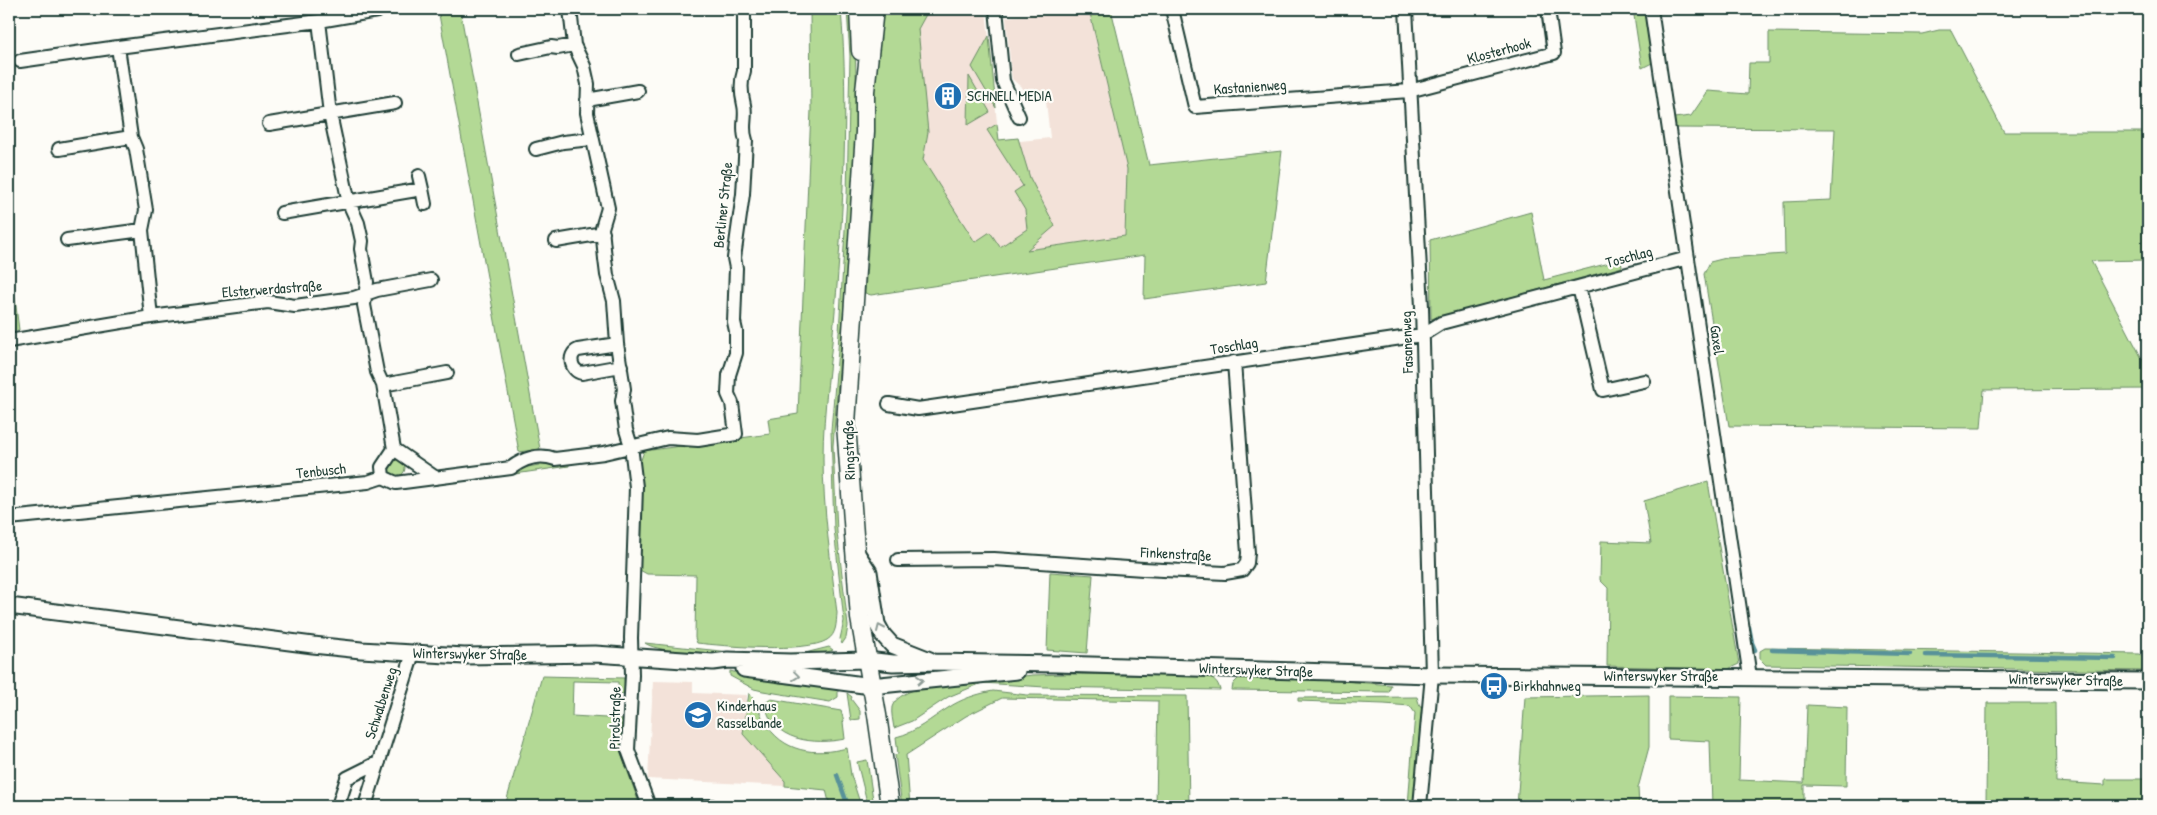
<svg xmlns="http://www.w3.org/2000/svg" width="2157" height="815" font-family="'Patrick Hand',sans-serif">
<rect width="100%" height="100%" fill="#fdfcf7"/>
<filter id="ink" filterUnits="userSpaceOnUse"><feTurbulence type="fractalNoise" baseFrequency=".02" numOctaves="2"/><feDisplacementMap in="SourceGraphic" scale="10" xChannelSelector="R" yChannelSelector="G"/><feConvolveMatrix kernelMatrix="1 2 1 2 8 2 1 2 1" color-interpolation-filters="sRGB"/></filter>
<g filter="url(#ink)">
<!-- built -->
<path fill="#f3e2d9" d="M 910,9 L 986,9 L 999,143 L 1050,138 L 1045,92 L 1028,93 L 1012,79 L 1006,17 L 1089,9 L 1127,169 L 1125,236 L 897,269 Z
M 653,681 L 693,682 L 693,693 L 747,695 L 744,734 L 785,781 L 785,786 L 648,779 Z"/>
<!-- green -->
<path fill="#b3d995" stroke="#698b64" d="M 438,9 L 460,9 L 540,449 L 519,452 Z
M 810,9 L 841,9 C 849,109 843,211 835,311 C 831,360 823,409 823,458 C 823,510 831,562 837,613 C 836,623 837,634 827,640 C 806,653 723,646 697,643 L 695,638 L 696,575 L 647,574 L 638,569 L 639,466 L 644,451 L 770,434 L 768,419 L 798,414 L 811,110 Z
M 847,9 L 853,9 L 857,95 L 856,150 L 833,446 L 837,532 L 848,626 L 846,638 L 842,644 L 840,639 L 844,621 L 834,529 L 831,430 L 838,350 L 847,196 L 850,56 Z
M 878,9 L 929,9 L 918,29 L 928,132 L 923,160 L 975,242 L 990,232 L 1000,247 L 1027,229 L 1025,210 L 1014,192 L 1023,186 L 987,130 L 997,124 L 999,140 L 1018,138 L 1030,178 L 1055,226 L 1027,250 L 1125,236 L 1127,169 L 1089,9 L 1111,9 L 1149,165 L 1282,151 L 1266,282 L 1144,299 L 1145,255 L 871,295 L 865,293 L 873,177 L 873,71 Z
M 1633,9 L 1644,9 L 1652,63 L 1642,68 Z
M 1939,30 L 1951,30 L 2004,132 L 2148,132 L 2148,260 L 2091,261 L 2148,370 L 2148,389 L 1984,390 L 1981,428 L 1729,426 L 1704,274 L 1710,262 L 1726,258 L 1785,254 L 1784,202 L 1831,200 L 1835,129 L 1675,128 L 1674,118 L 1691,116 L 1708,91 L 1748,94 L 1749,63 L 1769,63 L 1769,32 L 1922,34 Z
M 989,36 L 996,108 L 972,67 Z
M 969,76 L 990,112 L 968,125 Z
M 1531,212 L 1544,280 L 1621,260 L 1622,267 L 1431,319 L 1430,240 Z
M 9,252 L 19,330 L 9,332 Z
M389 468a8 8 0 1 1 16 0a8 8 0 1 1-16 0Z
M 539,461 L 543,461 L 544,464 L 569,461 L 569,466 L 515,474 L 522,468 L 539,465 Z
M 1708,482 L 1739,664 L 1728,669 L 1607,666 L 1608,588 L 1600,580 L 1601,541 L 1651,543 L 1644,501 Z
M 1050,572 L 1093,575 L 1087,653 L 1047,650 Z
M 645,643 L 749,654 L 805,653 L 829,647 L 833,650 C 810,661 664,658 645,643 Z
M 1765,648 L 2140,654 L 2147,659 L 2147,666 L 2142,671 L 1766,665 L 1760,659 L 1760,651 Z
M 730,671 L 780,683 L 838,689 L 838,697 L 830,702 L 763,691 L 754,689 L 730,676 Z
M 1065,674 L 1207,676 C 1215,679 1218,682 1220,690 L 1045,687 L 982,683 L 948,697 L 912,721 L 894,728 C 893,722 891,713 892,707 C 895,696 913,690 922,687 L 1033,675 Z
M 542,676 L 624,678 L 625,694 L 618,693 L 618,682 L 573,681 L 572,716 L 623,719 L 621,752 L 640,806 L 505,806 Z
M 1240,677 L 1320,679 L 1391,685 L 1389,692 L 1232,690 L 1233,684 Z
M 993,691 L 1027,695 L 1187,696 L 1189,806 L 1156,806 L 1158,701 L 1002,698 L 966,716 L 906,755 L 910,806 L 902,806 L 895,755 L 898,754 L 896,737 C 917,732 930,719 948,708 C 961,699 977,694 993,691 Z
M 749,693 C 756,701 759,711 764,721 C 783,753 814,756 847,748 L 851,775 L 861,806 L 830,806 L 826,790 L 785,786 L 785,781 L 743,734 Z
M 847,693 L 852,697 L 851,699 L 860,711 L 860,719 L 851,720 Z
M 1649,695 L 1649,747 L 1638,788 L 1639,806 L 1517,806 L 1525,697 Z
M 1668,696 L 1741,697 L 1739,780 L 1804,783 L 1807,705 L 1847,707 L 1846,786 L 1804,785 L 1804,806 L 1712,806 L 1710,741 L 1668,739 Z
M 1417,697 L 1420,707 L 1426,707 L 1417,806 L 1408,806 L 1415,713 L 1410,706 L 1384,704 L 1298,701 L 1298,698 Z
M 771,699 L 841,711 L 844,721 L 843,722 L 845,739 C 815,745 771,742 765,703 Z
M 1987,703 L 2055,703 L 2056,782 L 2105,785 L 2105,779 L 2148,779 L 2148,806 L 1986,806 Z
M 867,760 L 874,806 L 868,806 L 857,762 Z"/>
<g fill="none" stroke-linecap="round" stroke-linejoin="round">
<!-- stream -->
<path stroke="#589299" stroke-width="4.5" d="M 1749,627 L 1752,643 L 1755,650
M 1772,650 L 1910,654
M 1926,655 L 2115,658
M 837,775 L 848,806"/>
<defs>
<path id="minor" d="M 570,9 L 574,45 L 584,66 L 588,84 L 587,113 L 608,208 L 602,228 L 605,259 L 607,275 L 614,301 L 617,344 L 624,389 L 622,401 L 626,430 L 631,446 L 636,487 L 631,638 L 632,675 L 628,750 L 649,806
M 996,9 L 1003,81 L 1019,117
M 1172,9 L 1195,107 L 1409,91 L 1554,53 L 1548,9
M 1406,9 L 1422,307 L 1431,638 L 1432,675 L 1420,806
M 1651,9 L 1750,677
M 319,21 L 377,11
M 519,54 L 551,47 L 558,48 L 574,45
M 20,61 L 118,47
M 587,100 L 638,91
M 269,124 L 395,103
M 59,149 L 131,137
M 536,149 L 563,142 L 592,139
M 422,189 L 425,204
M 282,213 L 422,189 L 419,176
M 67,240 L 142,230
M 556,241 L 603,233
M 1579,287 L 1603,390 L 1644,381
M 151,317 L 142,230 L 146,210 L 136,149 L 131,137 L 118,47 L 319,21 L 330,114 L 349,203 L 358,223 L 362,241 L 361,249 L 367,282 L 364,305 L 377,372 L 383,385 L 394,449 L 382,467 L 383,477
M 9,341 L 151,317 L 268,302 L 295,306 L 354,298 L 377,290 L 431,280
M 617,344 L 578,350 C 567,355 571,371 582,373 L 621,366
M 383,385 L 447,373
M 889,404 L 918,409 L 1422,335 L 1441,323 L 1688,258
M 394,449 L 436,478
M 9,518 L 368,482 L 383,477 L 396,483 L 511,468 C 523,459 539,453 555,459 L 604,453 L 668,438 L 698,440 L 736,434 L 732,403 L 728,394 L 729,375 L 736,353 L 736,331 L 734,322 L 736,268 L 734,258 L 743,194 L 746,140 C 741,128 747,117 744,105 C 741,93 740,83 744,71 L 744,9
M 898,560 L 994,559 L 1143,569 L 1225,573 L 1242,570 L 1247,563 L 1248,553 L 1234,362
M 338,806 L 347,778 L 379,762
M 365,806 L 413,653
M 649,806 L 711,806"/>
<path id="tertiary" d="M 854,549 L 869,572 L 877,624 L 883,635 L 892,645 L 930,660
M 9,606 L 313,645 L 361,650 L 464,656 L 595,654 L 713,662 L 728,660 L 790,662 L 866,660 L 893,663 L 934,662 L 1057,664 L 1432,675 L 2148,681
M 744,669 L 871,686 L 1017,671"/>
<path id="secondary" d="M 859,9 L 861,51
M 874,9 L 865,91 L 865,132 L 846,424 L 860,618 L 877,715 L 890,806"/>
</defs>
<!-- minor casing -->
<use href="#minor" stroke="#1f3d34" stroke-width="16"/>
<!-- tertiary casing -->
<use href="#tertiary" stroke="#1f3d34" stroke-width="19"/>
<!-- secondary casing -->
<use href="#secondary" stroke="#1f3d34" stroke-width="21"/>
<!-- minor -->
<use href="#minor" stroke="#fdfcf7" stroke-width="12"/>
<!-- tertiary -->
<use href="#tertiary" stroke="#fdfcf7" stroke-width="15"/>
<!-- secondary -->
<use href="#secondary" stroke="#fdfcf7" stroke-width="18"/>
</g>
<!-- one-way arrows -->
<defs><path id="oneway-chevron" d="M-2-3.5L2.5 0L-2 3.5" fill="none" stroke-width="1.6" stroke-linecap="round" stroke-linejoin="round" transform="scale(1.25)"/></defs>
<g stroke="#8e9c96">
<use href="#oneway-chevron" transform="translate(880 628) rotate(-114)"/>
<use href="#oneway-chevron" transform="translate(796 676) rotate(7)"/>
<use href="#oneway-chevron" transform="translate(920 680) rotate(-5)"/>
</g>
</g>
<!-- icons -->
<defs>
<symbol id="building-disc" viewBox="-11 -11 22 22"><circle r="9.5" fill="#1f6fb2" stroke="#fdfcf7"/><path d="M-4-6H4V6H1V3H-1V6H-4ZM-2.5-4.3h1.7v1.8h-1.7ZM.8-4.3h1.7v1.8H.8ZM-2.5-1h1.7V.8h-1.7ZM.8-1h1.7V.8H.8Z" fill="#fff"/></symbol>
<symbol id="bus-disc" viewBox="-11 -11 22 22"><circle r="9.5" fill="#1f6fb2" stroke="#fdfcf7"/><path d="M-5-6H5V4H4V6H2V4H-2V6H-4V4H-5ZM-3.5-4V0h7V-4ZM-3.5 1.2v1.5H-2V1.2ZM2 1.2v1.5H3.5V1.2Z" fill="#fff"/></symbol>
<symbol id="school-disc" viewBox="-11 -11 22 22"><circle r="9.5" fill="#1f6fb2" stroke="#fdfcf7"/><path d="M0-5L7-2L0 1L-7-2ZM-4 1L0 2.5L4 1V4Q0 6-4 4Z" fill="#fff"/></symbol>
</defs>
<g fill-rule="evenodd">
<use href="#building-disc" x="932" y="80" width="32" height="32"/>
<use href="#bus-disc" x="1478" y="670" width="32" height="32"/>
<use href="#school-disc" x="682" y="699" width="32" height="32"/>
</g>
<g text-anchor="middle" stroke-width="4.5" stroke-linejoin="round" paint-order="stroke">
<!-- street labels -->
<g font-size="15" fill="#1f3d34" stroke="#fdfcf7">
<text transform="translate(1499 51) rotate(-15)" y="5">Klosterhook</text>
<text transform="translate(1250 87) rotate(-4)" y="5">Kastanienweg</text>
<text transform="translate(723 205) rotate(-84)" y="5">Berliner Straße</text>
<text transform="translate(1629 257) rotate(-15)" y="5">Toschlag</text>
<text transform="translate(272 289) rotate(-4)" y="5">Elsterwerdastraße</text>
<text transform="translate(1717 340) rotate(82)" y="5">Gaxel</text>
<text transform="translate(1407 342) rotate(-92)" y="5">Fasanenweg</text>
<text transform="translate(1234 346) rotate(-9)" y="5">Toschlag</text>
<text transform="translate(849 450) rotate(-92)" y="5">Ringstraße</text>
<text transform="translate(321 471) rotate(-6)" y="5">Tenbusch</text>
<text transform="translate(1176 554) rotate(3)" y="5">Finkenstraße</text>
<text transform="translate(470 654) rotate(1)" y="5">Winterswyker Straße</text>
<text transform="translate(1256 670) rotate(2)" y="5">Winterswyker Straße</text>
<text x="1661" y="681">Winterswyker Straße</text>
<text transform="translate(2066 680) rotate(1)" y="5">Winterswyker Straße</text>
<text transform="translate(381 703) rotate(-72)" y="5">Schwalbenweg</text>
<text transform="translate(615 718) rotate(-89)" y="5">Pirolstraße</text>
</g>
<!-- poi labels -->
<g font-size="15" fill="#1f3d34" stroke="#fdfcf7" text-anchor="start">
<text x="967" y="101">SCHNELL MEDIA</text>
<text x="1513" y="691">Birkhahnweg</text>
<text x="717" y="711">Kinderhaus<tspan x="717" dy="17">Rasselbande</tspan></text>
</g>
</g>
<!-- margin -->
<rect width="2157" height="815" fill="none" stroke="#fdfcf7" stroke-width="30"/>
<rect x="15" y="15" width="2127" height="785" fill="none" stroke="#1f3d34" stroke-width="2" filter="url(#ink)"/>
</svg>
